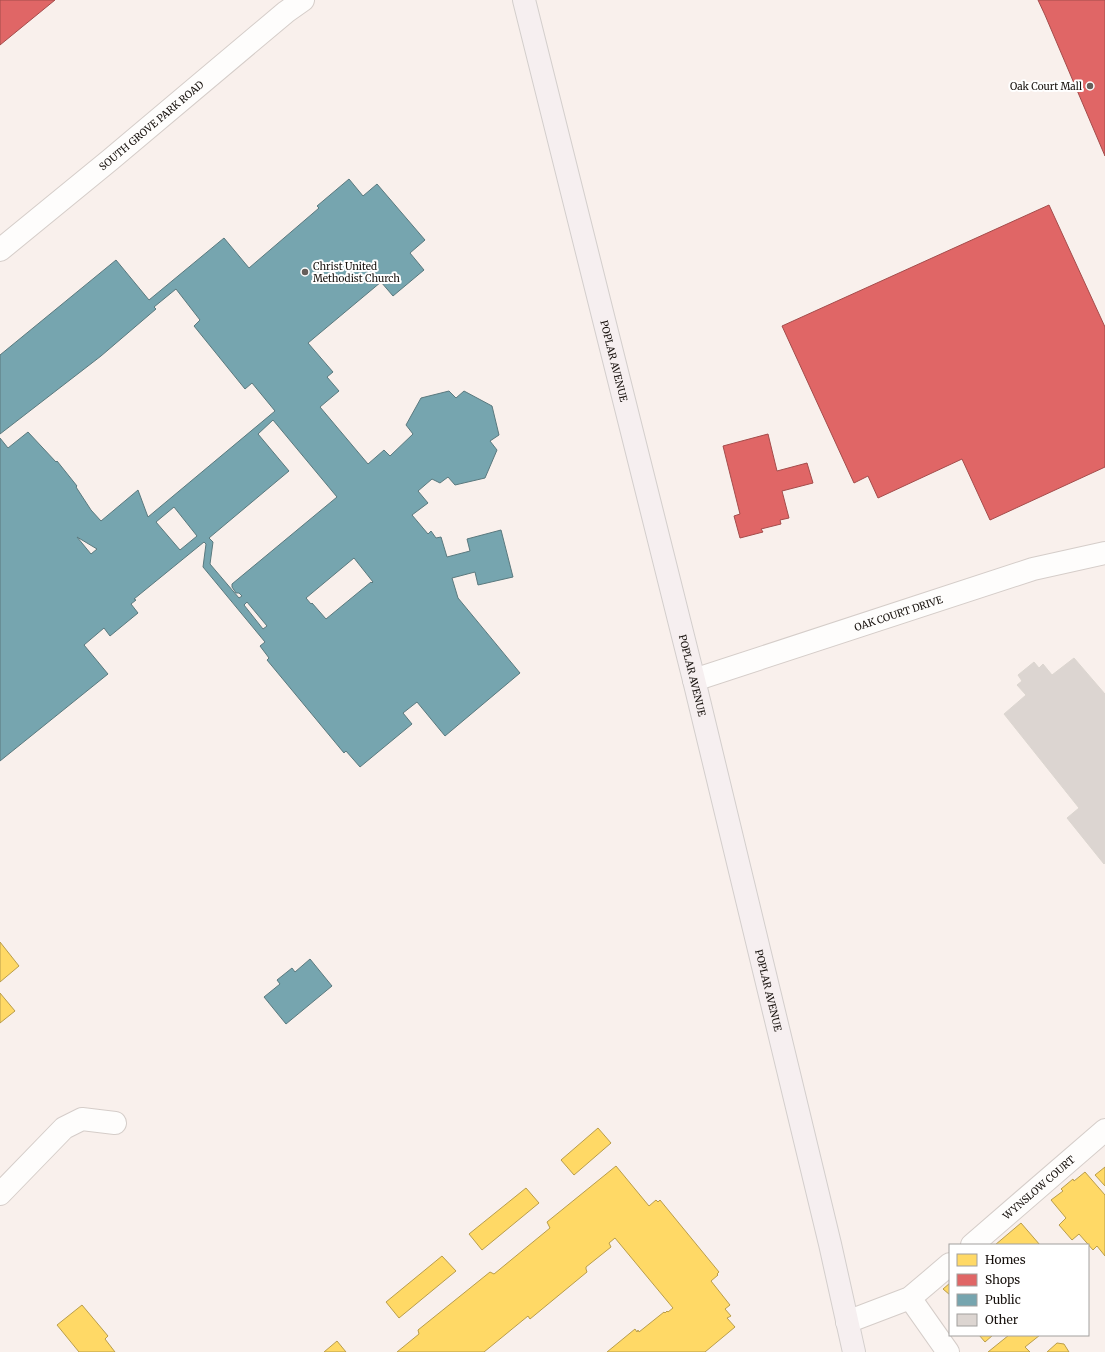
<svg xmlns="http://www.w3.org/2000/svg" width="1105" height="1352" font-family="Merriweather,serif">
<rect width="100%" height="100%" fill="#f9f0ec"/>
<!-- homes -->
<path fill="#ffd966" stroke="#b99d4b" d="M 0,942 L 19,966 L 0,982 Z
M 0,993 L 15,1011 L 0,1023 Z
M 598,1128 L 611,1143 L 574,1175 L 561,1160 Z
M 616,1166 L 649,1206 L 656,1200 L 658,1202 L 660,1200 L 719,1272 L 717,1274 L 718,1275 L 711,1281 L 730,1305 L 725,1309 L 731,1316 L 727,1318 L 735,1327 L 705,1352 L 607,1352 L 635,1329 L 637,1332 L 638,1330 L 639,1332 L 664,1312 L 665,1313 L 667,1311 L 668,1312 L 673,1308 L 615,1238 L 609,1243 L 611,1247 L 586,1267 L 586,1269 L 587,1272 L 530,1319 L 528,1316 L 484,1352 L 397,1352 L 419,1334 L 418,1330 L 490,1272 L 494,1274 L 550,1228 L 547,1222 Z
M 1105,1167 L 1105,1186 L 1095,1175 Z
M 1085,1172 L 1105,1195 L 1105,1256 L 1097,1246 L 1093,1250 L 1079,1234 L 1072,1240 L 1059,1225 L 1066,1218 L 1051,1200 L 1063,1191 L 1061,1189 L 1073,1179 L 1074,1181 Z
M 526,1188 L 539,1203 L 482,1250 L 469,1234 Z
M 1021,1223 L 1040,1245 L 995,1245 Z
M 442,1256 L 456,1271 L 399,1318 L 386,1302 Z
M 950,1283 L 950,1295 L 943,1289 Z
M 82,1305 L 108,1336 L 105,1339 L 115,1352 L 79,1352 L 57,1325 Z
M 979,1335 L 993,1335 L 985,1342 Z
M 1009,1335 L 1040,1335 L 1025,1347 L 1030,1352 L 988,1352 Z
M 337,1341 L 346,1352 L 324,1352 Z
M 1057,1343 L 1064,1344 L 1069,1352 L 1047,1352 Z"/>
<!-- shops -->
<path fill="#e06666" stroke="#a44c4b" d="M 0,0 L 55,0 L 0,45 Z
M 1038,0 L 1105,0 L 1105,156 L 1045,15 Z
M 1049,205 L 1105,327 L 1105,467 L 990,520 L 962,459 L 878,498 L 868,476 L 854,483 L 782,326 Z
M 768,434 L 777,471 L 807,463 L 813,483 L 782,491 L 789,518 L 780,520 L 781,524 L 761,529 L 763,532 L 740,538 L 734,516 L 740,514 L 723,446 Z"/>
<!-- public -->
<path fill="#76a5af" stroke="#5a797e" fill-rule="evenodd" d="M 349,179 L 363,196 L 377,184 L 425,240 L 410,253 L 424,270 L 393,296 L 381,282 L 308,343 L 333,372 L 327,377 L 339,391 L 320,407 L 368,464 L 384,450 L 390,456 L 413,434 L 406,425 L 421,398 L 449,391 L 456,398 L 464,391 L 492,406 L 499,435 L 490,441 L 497,450 L 485,478 L 455,485 L 448,477 L 440,483 L 432,479 L 418,491 L 428,503 L 412,515 L 428,534 L 431,531 L 436,538 L 441,537 L 447,557 L 470,551 L 467,539 L 501,530 L 513,577 L 478,585 L 475,572 L 452,578 L 458,598 L 520,673 L 445,736 L 417,702 L 403,713 L 412,724 L 360,767 L 346,751 L 344,753 L 267,660 L 269,658 L 260,646 L 265,642 L 203,567 L 206,544 L 204,542 L 134,599 L 136,600 L 131,604 L 138,613 L 110,636 L 104,628 L 84,645 L 108,674 L 0,761 L 0,438 L 8,448 L 28,432 L 56,462 L 57,461 L 77,486 L 76,487 L 91,510 L 101,521 L 138,490 L 148,517 L 275,411 L 252,383 L 245,389 L 194,326 L 200,320 L 176,289 L 154,307 L 156,309 L 101,356 L 0,434 L 0,355 L 116,260 L 149,300 L 224,238 L 249,268 L 319,208 L 317,206 ZM 273,420 L 337,497 L 232,584 L 232,587 L 236,593 L 239,593 L 242,596 L 239,598 L 210,564 L 213,542 L 209,538 L 289,471 L 258,434 ZM 174,507 L 197,536 L 180,550 L 156,522 ZM 77,537 L 97,549 L 91,554 ZM 354,558 L 373,582 L 372,583 L 371,582 L 326,619 L 312,603 L 311,604 L 306,598 ZM 247,602 L 267,626 L 263,629 L 244,605 Z
M 310,959 L 332,986 L 286,1024 L 264,997 L 280,984 L 277,980 L 292,968 L 295,972 Z"/>
<!-- building -->
<path fill="#dcd5d1" stroke="#dcd6d0" d="M 1074,658 L 1105,694 L 1105,863 L 1104,864 L 1067,818 L 1079,808 L 1004,714 L 1026,695 L 1017,685 L 1022,681 L 1018,675 L 1034,662 L 1039,668 L 1043,664 L 1052,675 Z"/>
<g fill="none" stroke-linecap="round" stroke-linejoin="round">
<defs>
<g id="minor">
<path id="s1" d="M 0,250 L 110,160 L 286,12 L 303,0"/>
<path id="s2" d="M 694,680 L 1033,569 L 1105,553"/>
<path d="M 0,1194 L 64,1128 L 82,1119 L 115,1123"/>
<path id="s3" d="M 972,1245 L 1105,1130"/>
<path d="M 910,1298 L 948,1352"/>
<path d="M 847,1322 L 910,1298 L 950,1264"/>
</g>
<g id="major">
<path id="s4" d="M 524,0 L 694,680 L 830,1244 L 854,1352"/>
</g>
</defs>
<!-- minor casing -->
<use href="#minor" stroke="#d5cdc9" stroke-width="24"/>
<!-- major casing -->
<use href="#major" stroke="#d3cecc" stroke-width="24"/>
<!-- minor -->
<use href="#minor" stroke="#fefdfc" stroke-width="22"/>
<!-- major -->
<use href="#major" stroke="#f6eff0" stroke-width="22"/>
</g>
<!-- markers -->
<g fill="#665f5b" stroke="#fff" stroke-width="1.5">
<circle cx="1090" cy="86" r="4"/>
<circle cx="305" cy="272" r="4"/>
</g>
<g text-anchor="middle" stroke-width="4" stroke-linejoin="round" paint-order="stroke">
<!-- poi labels -->
<g font-size="10" fill="#17110d" stroke="#fff" text-anchor="end">
<text x="1082" y="90">Oak Court Mall</text>
<text x="313" y="270" text-anchor="start">Christ United<tspan x="313" dy="12">Methodist Church</tspan></text>
</g>
<!-- street labels -->
<g font-size="10" fill="#17110d" stroke="#fff">
<text dy="4" stroke="none"><textPath href="#s1" startOffset="196">SOUTH GROVE PARK ROAD</textPath></text>
<text dy="4" stroke="none"><textPath href="#s4" startOffset="372">POPLAR AVENUE</textPath></text>
<text dy="4" stroke="none"><textPath href="#s2" startOffset="215">OAK COURT DRIVE</textPath></text>
<text dy="4" stroke="none"><textPath href="#s4" startOffset="696">POPLAR AVENUE</textPath></text>
<text dy="4" stroke="none"><textPath href="#s4" startOffset="1020">POPLAR AVENUE</textPath></text>
<text dy="4" stroke="none"><textPath href="#s3" startOffset="88">WYNSLOW COURT</textPath></text>
</g>
</g>
<!-- legend -->
<rect x="949" y="1244" width="140" height="92" fill="#ffffff" stroke="#a2a09e"/>
<rect x="957" y="1254" width="20" height="12" fill="#ffd966" stroke="#a2a09e"/>
<text x="985" y="1264" font-size="12" fill="#17110d">Homes</text>
<rect x="957" y="1274" width="20" height="12" fill="#e06666" stroke="#a2a09e"/>
<text x="985" y="1284" font-size="12" fill="#17110d">Shops</text>
<rect x="957" y="1294" width="20" height="12" fill="#76a5af" stroke="#a2a09e"/>
<text x="985" y="1304" font-size="12" fill="#17110d">Public</text>
<rect x="957" y="1314" width="20" height="12" fill="#dcd5d1" stroke="#a2a09e"/>
<text x="985" y="1324" font-size="12" fill="#17110d">Other</text>
</svg>
